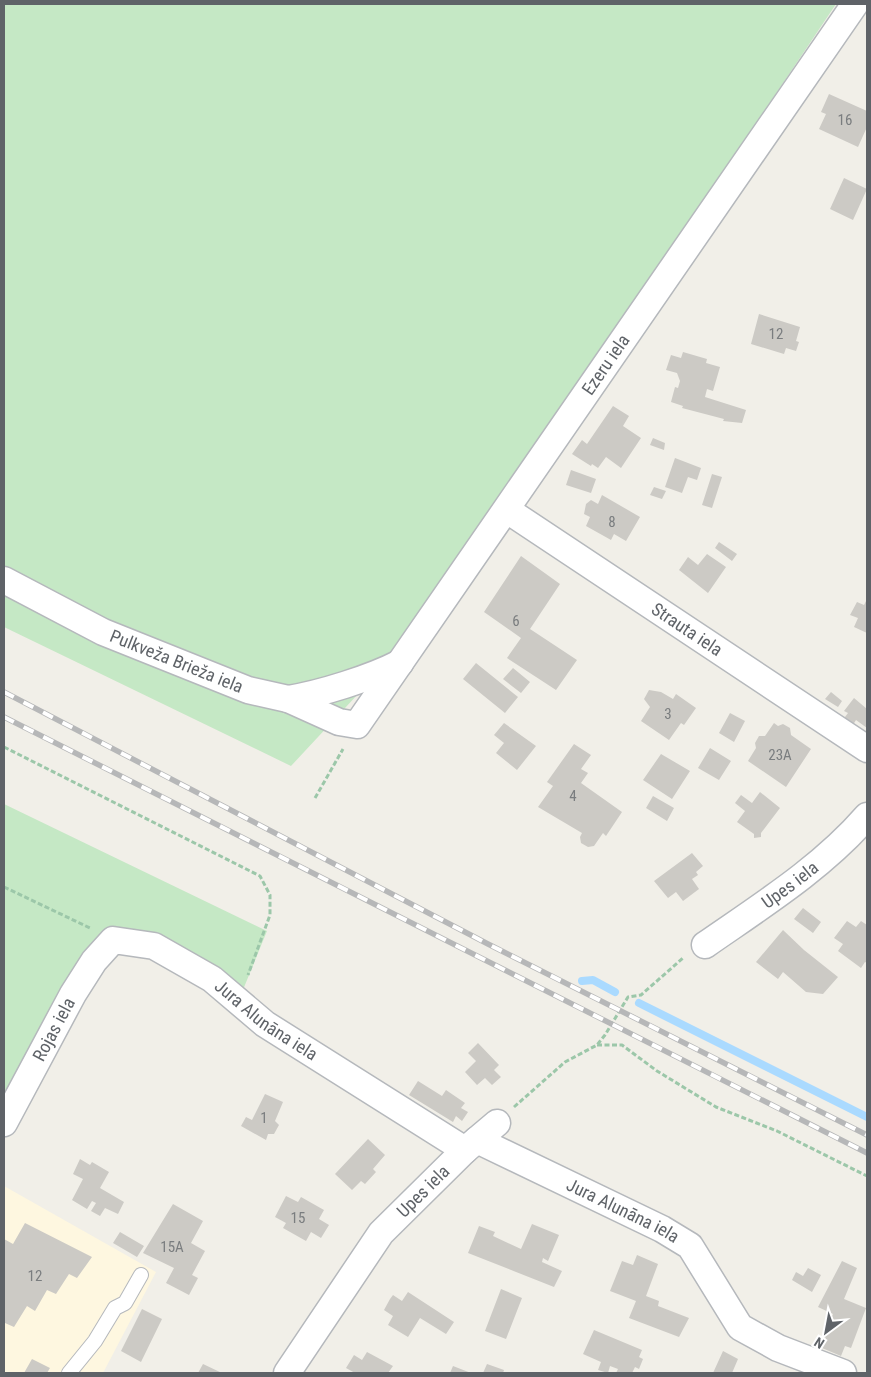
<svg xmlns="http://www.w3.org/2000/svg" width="871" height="1377" font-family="'Roboto Condensed',sans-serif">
<rect width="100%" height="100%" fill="#f1efe8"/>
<!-- commercial -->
<path fill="#fef7e0" d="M 4,1186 L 156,1272 L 103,1373 L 4,1373 Z"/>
<!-- green -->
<path fill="#c5e8c5" d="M 4,4 L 836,4 L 413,635 L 291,766 L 4,627 Z
M 4,804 L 267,931 L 238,1002 L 113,940 L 4,1123 Z"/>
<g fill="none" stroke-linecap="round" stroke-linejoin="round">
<!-- stream -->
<path stroke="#aadaff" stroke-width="8" d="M 582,981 L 593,980 L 615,992
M 639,1003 L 867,1117"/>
</g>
<!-- building -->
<path fill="#cccac5" d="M 829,94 L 867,111 L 867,127 L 858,147 L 819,129 L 826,114 L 821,112 Z
M 844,178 L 867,189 L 853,220 L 830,209 Z
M 759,314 L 800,327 L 796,341 L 799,342 L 796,351 L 786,348 L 784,354 L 751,344 Z
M 683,352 L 707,359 L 706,363 L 720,367 L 713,391 L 707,389 L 705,397 L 746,410 L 742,423 L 723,421 L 724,419 L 682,408 L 683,406 L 671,402 L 675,387 L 678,388 L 680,381 L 677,373 L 666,370 L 671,355 L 681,358 Z
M 613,406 L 629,416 L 623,426 L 641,438 L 621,468 L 606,457 L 598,468 L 592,464 L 591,466 L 572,454 L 582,440 L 587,444 Z
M 653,438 L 665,443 L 664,450 L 650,445 Z
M 675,458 L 701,468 L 697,480 L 688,477 L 682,493 L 665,487 Z
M 571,470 L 596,479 L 591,493 L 566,485 Z
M 712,474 L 722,477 L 712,508 L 702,505 Z
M 654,487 L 666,491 L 662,499 L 650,495 Z
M 602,495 L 640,517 L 626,541 L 614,534 L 611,540 L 586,526 L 590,517 L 584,514 L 586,504 L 591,500 L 598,504 Z
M 719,542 L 737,554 L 732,561 L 715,548 Z
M 707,554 L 726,567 L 708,593 L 679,570 L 688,557 L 698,565 Z
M 521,556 L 560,584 L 530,629 L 577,660 L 556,690 L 507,658 L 521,638 L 484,612 Z
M 867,599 L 867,633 L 854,627 L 858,618 L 850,615 L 857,602 L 864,605 Z
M 476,663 L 518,697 L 505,713 L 463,679 Z
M 513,668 L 530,682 L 521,693 L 503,679 Z
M 649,690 L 661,692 L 673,699 L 676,694 L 696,708 L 684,725 L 681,723 L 669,740 L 641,721 L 650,707 L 644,699 Z
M 831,692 L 842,701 L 838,707 L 825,699 Z
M 854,698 L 867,709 L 867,728 L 856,720 L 851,728 L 842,721 L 848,713 L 844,711 Z
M 730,713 L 745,721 L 734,742 L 719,733 Z
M 504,723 L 536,746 L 517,770 L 496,753 L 504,743 L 494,735 Z
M 774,723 L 778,726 L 783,724 L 790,728 L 791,735 L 811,749 L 786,787 L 748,761 L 756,748 L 755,743 L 759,736 L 765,736 Z
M 574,744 L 591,755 L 581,769 L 588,773 L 581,783 L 622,812 L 606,836 L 603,833 L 594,846 L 588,847 L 581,843 L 580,837 L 582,833 L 538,807 L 553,786 L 547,782 Z
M 710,748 L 731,761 L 719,780 L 698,768 Z
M 661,754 L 690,771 L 672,799 L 643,780 Z
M 760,792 L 780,808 L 761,833 L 761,837 L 754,838 L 754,834 L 737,822 L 745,811 L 735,803 L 741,795 L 752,803 Z
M 653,796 L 674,808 L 667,821 L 646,808 Z
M 692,853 L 703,866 L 696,872 L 698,875 L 692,879 L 699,889 L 683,901 L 676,892 L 668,898 L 654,881 Z
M 803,908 L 821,922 L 813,933 L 794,919 Z
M 847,921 L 856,927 L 861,921 L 867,925 L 867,963 L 865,962 L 861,968 L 838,951 L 843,944 L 834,938 Z
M 783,930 L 804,950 L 838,977 L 823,994 L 806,992 L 783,972 L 778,979 L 756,962 Z
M 478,1043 L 499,1065 L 494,1070 L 501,1077 L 492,1085 L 485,1078 L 477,1085 L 465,1072 L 476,1061 L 468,1053 Z
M 418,1081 L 442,1096 L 446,1090 L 465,1103 L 461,1108 L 468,1112 L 462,1121 L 456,1116 L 453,1122 L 409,1095 Z
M 265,1094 L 283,1102 L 275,1121 L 279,1125 L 274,1134 L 268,1134 L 266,1140 L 241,1126 L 246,1117 L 252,1120 Z
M 368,1139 L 385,1155 L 373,1169 L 376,1172 L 365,1184 L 361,1181 L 352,1190 L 335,1174 Z
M 80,1159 L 90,1165 L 92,1162 L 109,1172 L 100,1188 L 124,1202 L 118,1214 L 105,1208 L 100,1216 L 91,1211 L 96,1203 L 92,1201 L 87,1209 L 72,1200 L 83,1179 L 73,1174 Z
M 286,1196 L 298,1202 L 301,1197 L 324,1210 L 319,1219 L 329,1225 L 321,1238 L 311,1232 L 306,1241 L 283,1228 L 286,1223 L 275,1217 Z
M 173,1204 L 203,1221 L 191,1243 L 205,1251 L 192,1275 L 198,1278 L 189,1295 L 166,1283 L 174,1268 L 143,1253 Z
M 25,1223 L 92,1257 L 77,1278 L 69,1274 L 56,1294 L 47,1290 L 35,1311 L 27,1306 L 14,1327 L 5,1323 L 4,1325 L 4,1239 L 13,1244 Z
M 532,1224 L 559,1235 L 548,1261 L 543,1258 L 542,1262 L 562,1271 L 554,1287 L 468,1253 L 479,1226 L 495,1232 L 493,1236 L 521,1249 Z
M 120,1232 L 144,1246 L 137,1257 L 113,1243 Z
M 637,1255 L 658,1264 L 646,1296 L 659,1301 L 658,1306 L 689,1318 L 679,1337 L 629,1318 L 636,1301 L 610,1291 L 622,1261 L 633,1265 Z
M 842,1261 L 857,1268 L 844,1299 L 866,1308 L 851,1348 L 845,1346 L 841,1356 L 822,1348 L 826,1338 L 823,1336 L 833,1314 L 818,1307 Z
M 808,1268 L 821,1275 L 812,1292 L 792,1280 L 796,1272 L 803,1276 Z
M 501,1289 L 522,1298 L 506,1339 L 485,1331 Z
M 408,1292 L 454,1322 L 446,1334 L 420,1318 L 408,1337 L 388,1325 L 393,1316 L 384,1310 L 390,1299 L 393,1295 L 402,1301 Z
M 142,1309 L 162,1319 L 141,1362 L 121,1351 Z
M 594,1330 L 642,1350 L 639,1357 L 643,1359 L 639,1369 L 635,1367 L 632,1373 L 616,1373 L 618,1369 L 610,1366 L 608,1373 L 598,1370 L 601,1362 L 583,1354 Z
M 723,1351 L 738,1359 L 732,1373 L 713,1373 Z
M 367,1352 L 393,1366 L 388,1373 L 355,1373 L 346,1368 L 354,1355 L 362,1360 Z
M 32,1359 L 50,1368 L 47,1373 L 24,1373 Z
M 203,1364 L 222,1373 L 198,1373 Z
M 487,1364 L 504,1370 L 503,1373 L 483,1373 Z
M 453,1366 L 471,1373 L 450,1373 Z"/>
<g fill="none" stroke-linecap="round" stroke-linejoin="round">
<defs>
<path id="service" d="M 69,1373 L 95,1341 L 115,1308 L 125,1303 L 141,1275"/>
<g id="minor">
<path id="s1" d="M 507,510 L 867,749"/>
<path id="s2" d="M 4,580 L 103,632 L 248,690 L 288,699 L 339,722 L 357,725 L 855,4"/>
<path d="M 288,699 C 320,694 371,678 400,663"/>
<path id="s3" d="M 705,945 C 761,906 822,868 867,816"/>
<path id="s4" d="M 4,1123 L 73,994 L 94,961 L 113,940 L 154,946 L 212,979 L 265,1024 L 465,1150"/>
<path id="s5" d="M 477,1140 L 662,1229 L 690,1246 L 740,1327 L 778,1348 L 843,1373"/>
<path id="s6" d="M 287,1373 L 381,1233 L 465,1150 L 497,1123"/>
</g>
</defs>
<!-- service casing -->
<use href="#service" stroke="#b5b8bc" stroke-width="16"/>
<!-- minor casing -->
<use href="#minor" stroke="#b5b8bc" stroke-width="29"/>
<!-- path -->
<path stroke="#9cc7a9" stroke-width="3" stroke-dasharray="5 2.5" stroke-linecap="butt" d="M 4,747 L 260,876 L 270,895 L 270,915 L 248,975
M 315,798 L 343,749
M 4,887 L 90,928
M 597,1045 L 622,1045 L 657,1071 L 716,1107 L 777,1131 L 867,1176
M 514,1107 L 565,1062 L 597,1045 L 605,1035 L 628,997 L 641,995 L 683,958"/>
<!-- service -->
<use href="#service" stroke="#fff" stroke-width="14"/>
<!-- minor -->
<use href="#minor" stroke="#fff" stroke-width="26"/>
<defs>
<path id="rail" d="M 4,692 L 488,944 L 867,1135
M 4,717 L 867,1153"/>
</defs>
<!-- rail casing -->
<use href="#rail" stroke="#b6b7b8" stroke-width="5.5"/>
<!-- rail -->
<use href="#rail" stroke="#fff" stroke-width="4" stroke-dasharray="11" stroke-linecap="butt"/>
</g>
<g text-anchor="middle" stroke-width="4" stroke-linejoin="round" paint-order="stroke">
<!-- number labels -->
<g font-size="15" fill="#7a7d7f">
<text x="845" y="125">16</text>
<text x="776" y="339">12</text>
<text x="612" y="527">8</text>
<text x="516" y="626">6</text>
<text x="668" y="719">3</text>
<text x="780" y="760">23A</text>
<text x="573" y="801">4</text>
<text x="264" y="1123">1</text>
<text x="298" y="1223">15</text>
<text x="172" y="1252">15A</text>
<text x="35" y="1281">12</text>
</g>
<!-- street labels -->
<g font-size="18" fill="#5f6368" stroke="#fff">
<text dy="6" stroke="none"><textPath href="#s2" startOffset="821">Ezeru iela</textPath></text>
<text dy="6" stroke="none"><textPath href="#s1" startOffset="216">Strauta iela</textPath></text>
<text dy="6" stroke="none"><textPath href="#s2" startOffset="191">Pulkveža Brieža iela</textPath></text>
<text dy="6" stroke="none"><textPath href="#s3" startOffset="104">Upes iela</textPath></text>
<text dy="6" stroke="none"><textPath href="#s4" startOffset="390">Jura Alunāna iela</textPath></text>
<text dy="6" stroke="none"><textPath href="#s4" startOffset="106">Rojas iela</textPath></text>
<text dy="6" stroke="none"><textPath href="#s6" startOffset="228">Upes iela</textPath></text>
<text dy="6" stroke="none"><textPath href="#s5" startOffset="162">Jura Alunāna iela</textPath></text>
</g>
</g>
<!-- border -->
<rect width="871" height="1377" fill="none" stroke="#5f6368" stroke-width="10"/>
<!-- north arrow -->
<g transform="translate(826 1332) rotate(212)" stroke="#ffffff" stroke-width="4" paint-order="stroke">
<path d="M0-4L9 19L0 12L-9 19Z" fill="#5f6368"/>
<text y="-8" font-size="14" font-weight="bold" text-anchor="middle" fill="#5f6368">N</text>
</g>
</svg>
